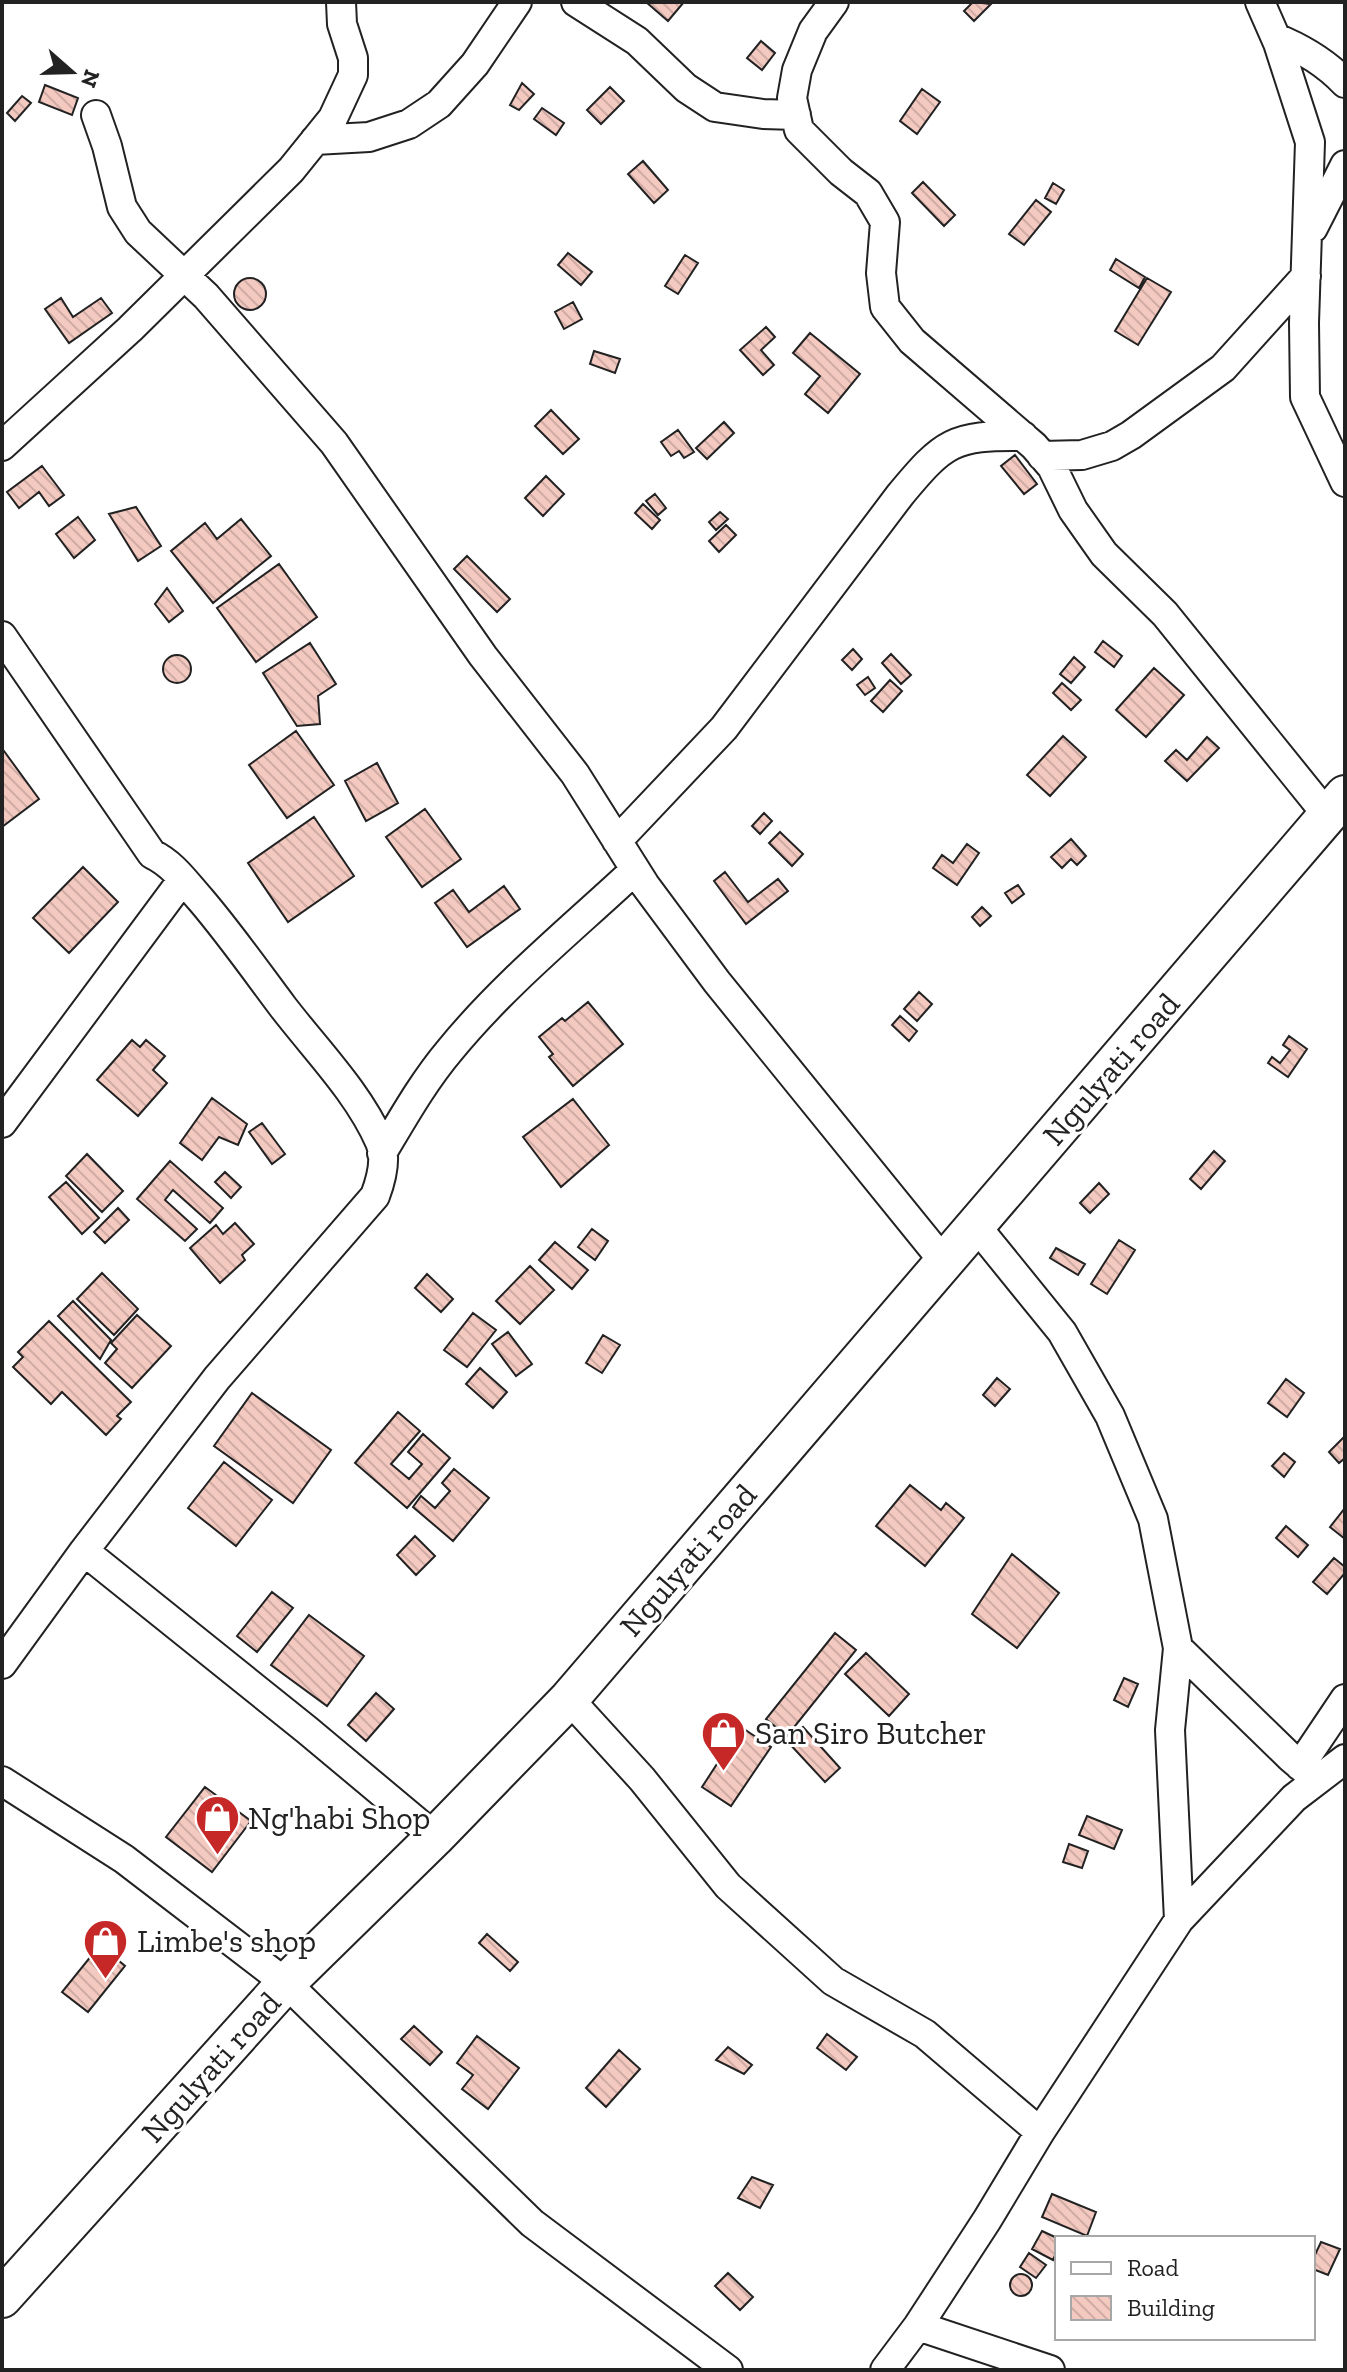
<svg xmlns="http://www.w3.org/2000/svg" width="1347" height="2372" font-family="'Zilla Slab',serif">
<defs>
<pattern id="building-back-hatch" width="6" height="6" patternUnits="userSpaceOnUse" patternTransform="scale(2)"><rect width="6" height="6" fill="#f3c9c0"/><path d="M-1 5l2 2M0 0l6 6M5-1l2 2" fill="none" stroke="#d0aca5"/></pattern>
</defs>
<rect width="100%" height="100%" fill="#fff"/>
<!-- building -->
<path fill="url(#building-back-hatch)" stroke="#222" stroke-width="2" d="M 646,2 L 684,2 L 668,21 Z
M 973,2 L 991,4 L 974,21 L 964,11 Z
M 761,41 L 775,53 L 762,70 L 747,58 Z
M 522,83 L 534,94 L 519,110 L 510,105 Z
M 45,85 L 78,98 L 72,115 L 39,102 Z
M 610,87 L 624,101 L 601,124 L 587,110 Z
M 922,89 L 940,102 L 917,134 L 900,121 Z
M 22,96 L 31,103 L 15,121 L 7,113 Z
M 542,108 L 564,123 L 556,135 L 534,119 Z
M 643,161 L 668,190 L 654,203 L 628,174 Z
M 923,182 L 955,215 L 944,226 L 912,193 Z
M 1053,183 L 1064,190 L 1056,204 L 1045,198 Z
M 1036,200 L 1051,212 L 1024,245 L 1009,234 Z
M 568,253 L 592,272 L 581,285 L 558,265 Z
M 685,255 L 698,263 L 678,294 L 665,286 Z
M 1116,259 L 1145,277 L 1139,288 L 1110,270 Z
M234 294a16 16 0 1 1 32 0a16 16 0 1 1-32 0Z
M 1147,278 L 1171,292 L 1138,345 L 1115,331 Z
M 61,298 L 73,317 L 101,298 L 112,313 L 69,343 L 45,309 Z
M 573,302 L 582,319 L 564,329 L 555,312 Z
M 766,327 L 775,337 L 761,350 L 774,365 L 763,375 L 740,350 Z
M 810,333 L 860,374 L 828,413 L 805,394 L 820,376 L 793,353 Z
M 594,351 L 620,359 L 615,373 L 590,364 Z
M 551,410 L 579,439 L 563,454 L 535,426 Z
M 724,422 L 734,433 L 707,459 L 696,448 Z
M 678,430 L 694,452 L 684,458 L 679,451 L 671,456 L 661,442 Z
M 1015,455 L 1037,484 L 1024,494 L 1001,466 Z
M 42,466 L 64,495 L 49,506 L 39,492 L 19,508 L 7,492 Z
M 546,476 L 564,494 L 543,516 L 525,498 Z
M 655,494 L 666,508 L 658,515 L 646,501 Z
M 643,504 L 660,520 L 652,529 L 635,513 Z
M 136,507 L 161,546 L 138,561 L 109,514 Z
M 720,512 L 728,519 L 716,530 L 709,522 Z
M 78,517 L 95,540 L 74,558 L 56,534 Z
M 241,519 L 271,556 L 213,603 L 171,551 L 205,523 L 217,539 Z
M 726,525 L 736,535 L 719,552 L 709,541 Z
M 467,556 L 510,599 L 497,612 L 454,569 Z
M 279,564 L 317,617 L 256,662 L 217,608 Z
M 167,588 L 183,611 L 169,622 L 155,604 Z
M 1103,641 L 1122,656 L 1114,667 L 1095,652 Z
M 310,643 L 336,684 L 318,696 L 320,724 L 297,726 L 263,673 Z
M 853,649 L 862,659 L 852,670 L 842,660 Z
M 891,654 L 911,675 L 901,684 L 882,663 Z
M163 669a14 14 0 1 1 28 0a14 14 0 1 1-28 0Z
M 1074,657 L 1085,667 L 1071,683 L 1060,674 Z
M 1154,668 L 1184,695 L 1146,737 L 1116,710 Z
M 868,677 L 875,688 L 865,695 L 857,685 Z
M 890,680 L 902,691 L 883,712 L 871,701 Z
M 1062,683 L 1081,700 L 1071,710 L 1053,693 Z
M 296,731 L 334,785 L 287,818 L 249,765 Z
M 1063,736 L 1086,757 L 1050,796 L 1027,775 Z
M 1207,737 L 1219,748 L 1187,781 L 1165,761 L 1176,750 L 1187,760 Z
M 4,751 L 39,799 L 2,827 L 2,752 Z
M 377,763 L 398,803 L 366,821 L 345,781 Z
M 425,809 L 461,859 L 422,887 L 386,837 Z
M 764,813 L 772,821 L 760,834 L 752,826 Z
M 314,817 L 354,876 L 288,922 L 248,863 Z
M 780,832 L 803,854 L 792,866 L 769,843 Z
M 1071,839 L 1086,856 L 1077,865 L 1071,859 L 1062,868 L 1051,857 Z
M 967,844 L 979,853 L 957,885 L 933,868 L 942,855 L 953,863 Z
M 83,867 L 118,902 L 69,953 L 33,918 Z
M 725,872 L 748,902 L 778,879 L 788,891 L 746,924 L 714,881 Z
M 1018,885 L 1024,894 L 1012,903 L 1005,893 Z
M 504,886 L 520,909 L 467,947 L 435,903 L 453,890 L 469,912 Z
M 982,907 L 991,916 L 980,926 L 972,917 Z
M 919,992 L 932,1004 L 917,1021 L 904,1009 Z
M 588,1002 L 623,1044 L 573,1086 L 549,1057 L 553,1054 L 539,1037 L 562,1018 L 565,1021 Z
M 900,1016 L 917,1031 L 909,1041 L 892,1025 Z
M 1289,1036 L 1307,1049 L 1288,1077 L 1268,1063 L 1272,1057 L 1280,1063 L 1290,1050 L 1283,1045 Z
M 132,1040 L 140,1047 L 146,1040 L 165,1056 L 153,1070 L 167,1083 L 138,1116 L 97,1080 Z
M 212,1098 L 247,1124 L 238,1145 L 219,1137 L 202,1160 L 180,1143 Z
M 573,1099 L 609,1145 L 561,1187 L 523,1137 Z
M 262,1123 L 285,1154 L 272,1164 L 249,1132 Z
M 1214,1151 L 1225,1161 L 1201,1189 L 1190,1179 Z
M 87,1154 L 123,1191 L 102,1212 L 66,1176 Z
M 170,1161 L 223,1208 L 210,1223 L 173,1190 L 165,1200 L 197,1229 L 185,1241 L 137,1199 Z
M 225,1172 L 241,1187 L 231,1198 L 215,1182 Z
M 66,1182 L 99,1218 L 82,1234 L 49,1197 Z
M 1099,1183 L 1109,1194 L 1090,1213 L 1080,1203 Z
M 118,1208 L 129,1220 L 105,1243 L 94,1232 Z
M 235,1223 L 254,1244 L 242,1255 L 245,1260 L 220,1283 L 190,1248 L 216,1225 L 223,1234 Z
M 592,1229 L 608,1241 L 595,1260 L 578,1247 Z
M 1119,1240 L 1135,1250 L 1107,1294 L 1091,1284 Z
M 555,1242 L 588,1270 L 572,1289 L 539,1260 Z
M 1056,1248 L 1085,1264 L 1078,1275 L 1050,1258 Z
M 530,1266 L 554,1290 L 520,1324 L 496,1301 Z
M 102,1273 L 138,1309 L 114,1335 L 77,1299 Z
M 427,1274 L 453,1299 L 441,1312 L 415,1288 Z
M 73,1301 L 111,1340 L 100,1359 L 58,1316 Z
M 473,1313 L 496,1330 L 467,1367 L 444,1350 Z
M 137,1315 L 171,1346 L 132,1388 L 105,1363 L 117,1349 L 111,1343 Z
M 49,1321 L 131,1402 L 117,1416 L 121,1419 L 106,1435 L 62,1392 L 51,1404 L 13,1367 L 23,1357 L 18,1352 Z
M 508,1332 L 532,1364 L 516,1376 L 492,1344 Z
M 603,1335 L 620,1345 L 602,1373 L 586,1363 Z
M 480,1368 L 507,1392 L 493,1408 L 466,1384 Z
M 997,1378 L 1010,1389 L 995,1406 L 983,1395 Z
M 1286,1379 L 1304,1393 L 1287,1417 L 1268,1403 Z
M 252,1393 L 331,1450 L 293,1503 L 214,1446 Z
M 398,1412 L 420,1431 L 391,1464 L 409,1479 L 422,1464 L 408,1452 L 423,1434 L 450,1458 L 407,1508 L 355,1463 Z
M 1345,1436 L 1345,1458 L 1339,1463 L 1329,1452 Z
M 1284,1453 L 1295,1462 L 1284,1477 L 1272,1466 Z
M 224,1462 L 272,1500 L 236,1546 L 188,1508 Z
M 454,1469 L 489,1498 L 453,1541 L 413,1507 L 421,1496 L 435,1508 L 450,1491 L 442,1483 Z
M 910,1485 L 941,1510 L 946,1503 L 964,1518 L 925,1566 L 876,1526 Z
M 1345,1508 L 1345,1539 L 1330,1527 Z
M 1286,1526 L 1308,1545 L 1298,1557 L 1276,1538 Z
M 415,1536 L 435,1556 L 416,1575 L 397,1555 Z
M 1012,1554 L 1059,1593 L 1017,1648 L 972,1614 Z
M 1334,1558 L 1345,1567 L 1345,1573 L 1327,1594 L 1313,1582 Z
M 272,1592 L 293,1608 L 257,1652 L 237,1636 Z
M 309,1615 L 364,1656 L 327,1706 L 271,1665 Z
M 835,1633 L 856,1650 L 787,1736 L 766,1719 Z
M 866,1653 L 909,1694 L 889,1716 L 845,1674 Z
M 1124,1678 L 1138,1684 L 1128,1707 L 1114,1700 Z
M 376,1693 L 394,1709 L 366,1741 L 348,1725 Z
M 741,1727 L 771,1747 L 731,1806 L 702,1787 Z
M 803,1727 L 840,1768 L 825,1782 L 787,1741 Z
M 205,1787 L 251,1821 L 212,1872 L 166,1837 Z
M 1087,1816 L 1122,1830 L 1114,1849 L 1079,1835 Z
M 1069,1844 L 1088,1851 L 1082,1868 L 1063,1862 Z
M 487,1934 L 518,1962 L 510,1971 L 479,1943 Z
M 100,1945 L 125,1966 L 88,2012 L 62,1992 Z
M 414,2026 L 442,2052 L 430,2065 L 401,2039 Z
M 827,2034 L 857,2057 L 846,2070 L 817,2048 Z
M 477,2036 L 519,2068 L 488,2109 L 462,2089 L 473,2075 L 457,2063 Z
M 728,2047 L 752,2065 L 744,2074 L 716,2060 Z
M 619,2050 L 640,2069 L 606,2107 L 586,2088 Z
M 752,2177 L 773,2185 L 760,2208 L 738,2198 Z
M 1052,2194 L 1096,2212 L 1087,2236 L 1042,2217 Z
M 1042,2231 L 1057,2238 L 1057,2251 L 1053,2260 L 1032,2249 Z
M 1321,2242 L 1340,2249 L 1328,2275 L 1313,2269 L 1313,2259 Z
M 1029,2253 L 1046,2265 L 1036,2278 L 1020,2267 Z
M 728,2273 L 753,2297 L 740,2310 L 715,2286 Z
M1010 2285a11 11 0 1 1 22 0a11 11 0 1 1-22 0Z"/>
<g fill="none" stroke-linecap="round" stroke-linejoin="round">
<defs>
<path id="minor" d="M 576,2 L 637,41 L 686,88 L 715,107 L 763,114 L 796,115
M 834,2 L 813,31 L 797,70 L 792,98 L 799,130 L 841,172 L 868,193 L 885,222 L 881,273 L 885,307 L 912,341 L 1034,446 L 1052,467 L 1073,510 L 1104,554 L 1165,614 L 1328,816
M 1260,2 L 1278,43 L 1310,142 L 1304,323 L 1305,397 L 1345,482
M 1276,38 C 1303,49 1325,62 1345,83
M 96,115 L 107,146 L 122,207 L 138,232 L 206,296 L 334,443 L 483,656 L 575,774 L 645,885 L 717,982 L 945,1263
M 315,140 L 369,137 L 409,124 L 439,104 L 475,64 L 517,2
M 1313,228 L 1345,165
M 2,446 L 130,329 L 291,170 L 333,118 L 353,75 L 353,58 L 342,24 L 341,2
M 1042,456 L 1082,455 L 1112,446 L 1131,435 L 1223,368 L 1306,276
M 2,636 L 152,854 C 173,864 185,882 201,900 C 230,934 256,971 283,1007 C 316,1050 358,1092 380,1142 C 387,1158 381,1180 375,1196 L 217,1378 L 84,1551 L 2,1664
M 617,841 L 724,728 L 900,495 C 944,442 953,435 1023,436
M 2,1123 L 183,879
M 382,1153 C 403,1118 423,1082 450,1050 C 504,984 573,928 635,870
M 976,1226 L 1062,1332 L 1110,1416 L 1153,1519 L 1178,1648 L 1170,1730 L 1179,1920
M 84,1551 L 307,1730 L 435,1837
M 1178,1648 L 1290,1757 L 1317,1780
M 569,1699 L 642,1779 L 728,1886 L 833,1981 L 925,2034 L 1040,2132
M 1300,1766 L 1345,1699
M 2,1781 L 124,1859 L 286,1983 L 532,2223 L 728,2370
M 918,2326 L 1050,2370
M 885,2370 L 918,2326 L 987,2220 L 1040,2132 L 1179,1920 L 1294,1798 L 1345,1759"/>
<path id="secondary" d="M 2,2298 L 286,1983 L 435,1837 L 569,1699 L 1345,795"/>
</defs>
<!-- minor casing -->
<use href="#minor" stroke="#222" stroke-width="32"/>
<!-- secondary casing -->
<use href="#secondary" stroke="#222" stroke-width="42"/>
<!-- minor -->
<use href="#minor" stroke="#fff" stroke-width="28"/>
<!-- secondary -->
<use href="#secondary" stroke="#fff" stroke-width="38"/>
</g>
<!-- icons -->
<defs>
<symbol id="shop-pin" viewBox="-11 -11 22 30"><path d="M0 17L-7.5 6A9.5 9.5 0 1 1 7.5 6Z" fill="#c62828" stroke="#fff"/><path d="M-5-2.5h2.3a2.7 3.5 0 0 1 5.4 0H5L5.5 6h-11ZM-1.5-2.5h3a1.5 2.3 0 0 0-3 0Z" fill="#fff"/></symbol>
</defs>
<g fill-rule="evenodd">
<use href="#shop-pin" x="698" y="1708" width="51" height="69"/>
<use href="#shop-pin" x="192" y="1792" width="51" height="69"/>
<use href="#shop-pin" x="80" y="1916" width="51" height="69"/>
</g>
<g text-anchor="middle" stroke-width="6" stroke-linejoin="round" paint-order="stroke">
<!-- street labels -->
<g font-size="32" fill="#222" stroke="#fff">
<text transform="translate(1111 1069) rotate(-49)" y="11">Ngulyati road</text>
<text transform="translate(688 1560) rotate(-49)" y="11">Ngulyati road</text>
<text transform="translate(211 2067) rotate(-48)" y="11">Ngulyati road</text>
</g>
<!-- poi labels -->
<g font-size="32" fill="#222" stroke="#fff" text-anchor="start">
<text x="755" y="1744">San Siro Butcher</text>
<text x="248" y="1829">Ng'habi Shop</text>
<text x="137" y="1952">Limbe's shop</text>
</g>
</g>
<!-- border -->
<rect width="1347" height="2372" fill="none" stroke="#222222" stroke-width="8"/>
<!-- legend -->
<rect x="1055" y="2236" width="260" height="104" fill="#ffffff" stroke="#a7a7a7" stroke-width="2"/>
<rect x="1071" y="2262" width="40" height="12" fill="#ffffff" stroke="#a7a7a7" stroke-width="2"/>
<text x="1127" y="2276" font-size="24" fill="#222222">Road</text>
<rect x="1071" y="2296" width="40" height="24" fill="url(#building-back-hatch)" stroke="#a7a7a7" stroke-width="2"/>
<text x="1127" y="2316" font-size="24" fill="#222222">Building</text>
<!-- north arrow -->
<g transform="translate(72 72) rotate(110)" stroke="#ffffff" stroke-width="6" paint-order="stroke">
<path d="M0-6L14 30L0 20L-14 30Z" fill="#222222"/>
<text y="-12" font-size="22" font-weight="bold" text-anchor="middle" fill="#222222">N</text>
</g>
</svg>
